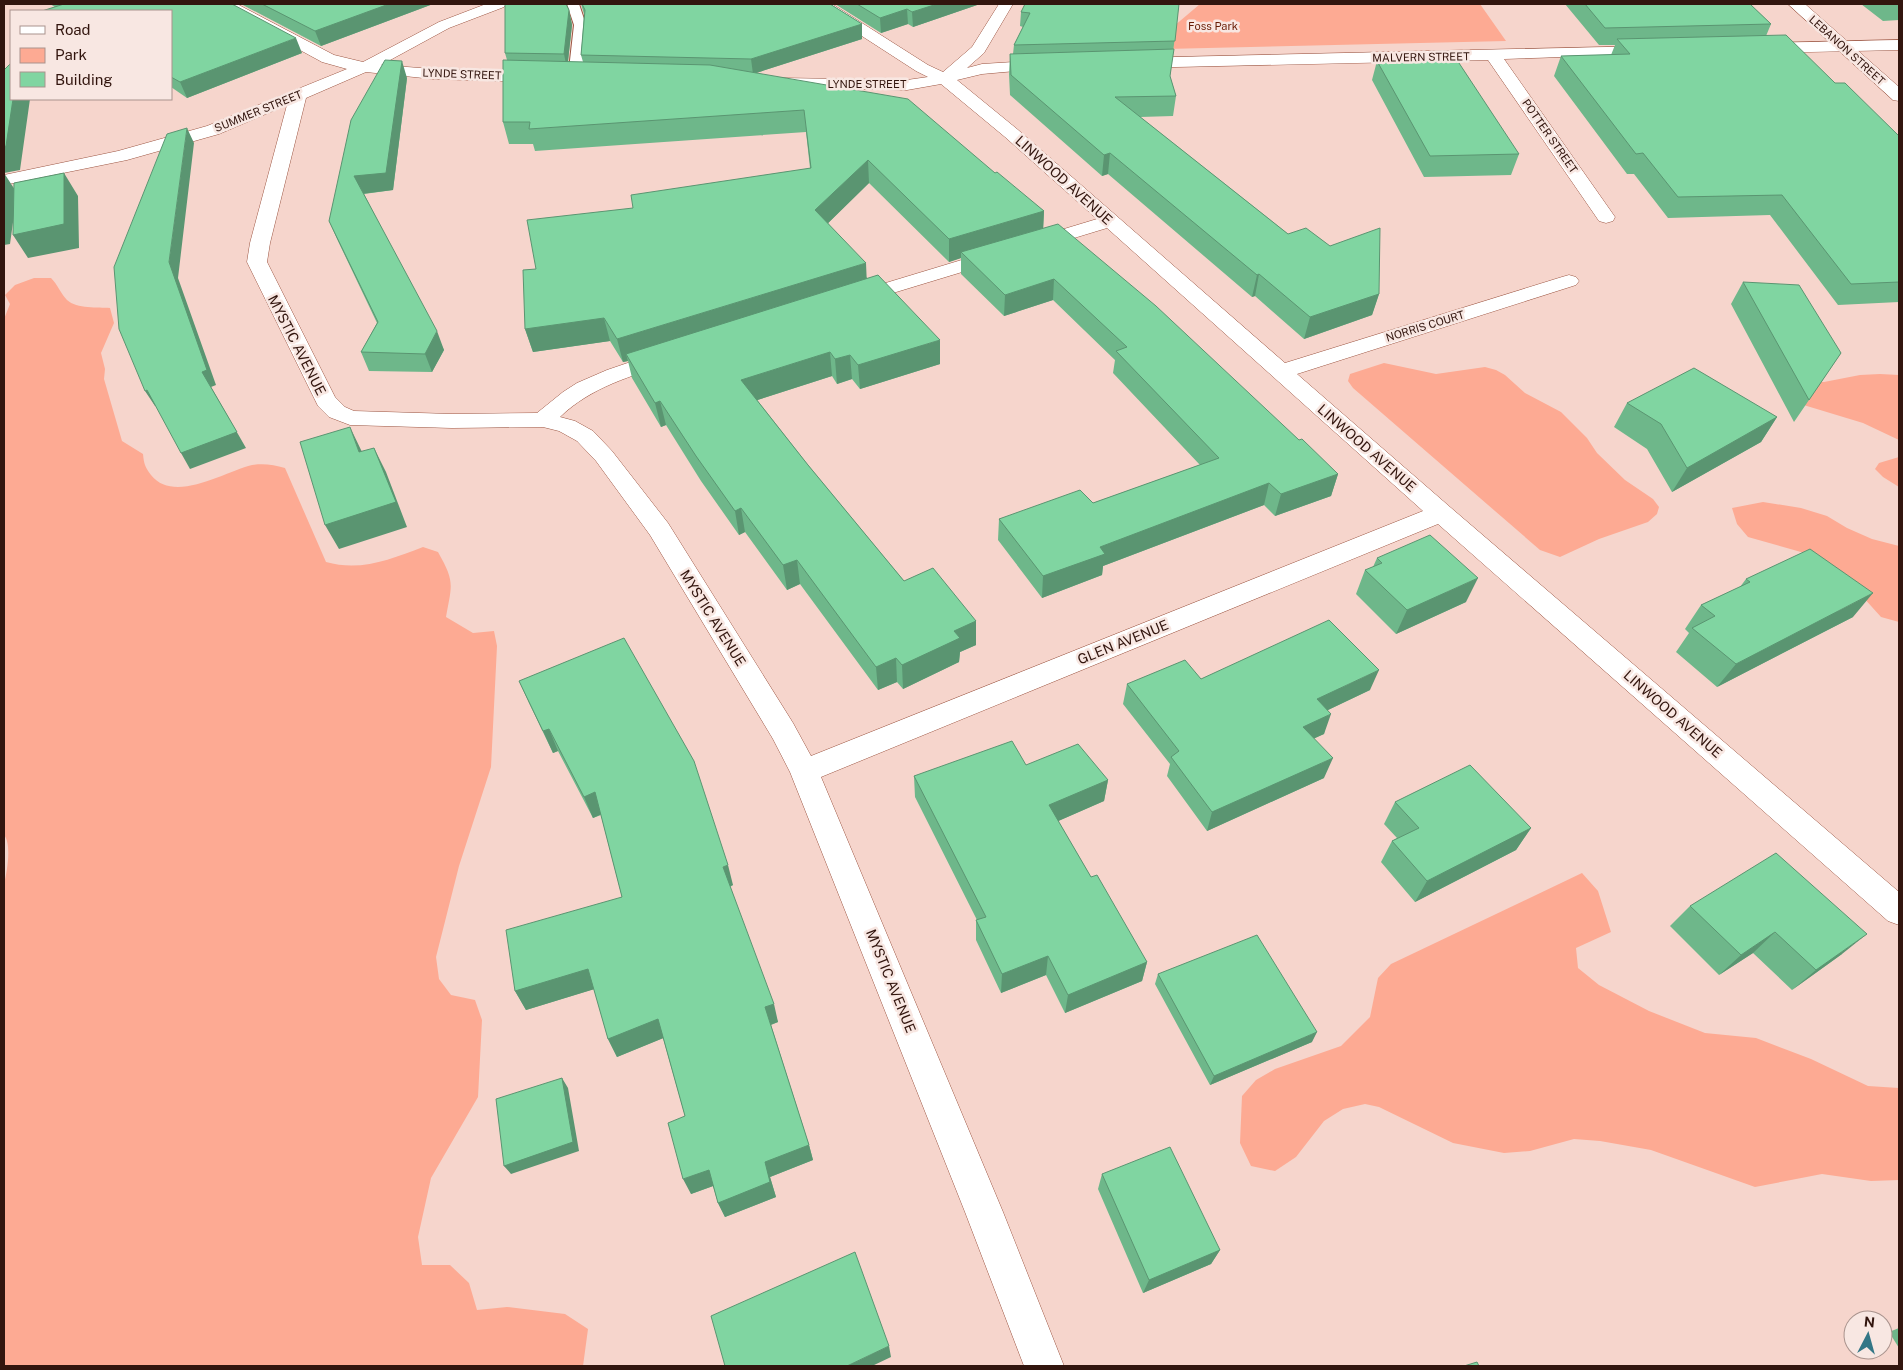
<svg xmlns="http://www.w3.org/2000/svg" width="1903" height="1370" font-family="'Public Sans',sans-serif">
<rect width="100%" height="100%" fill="#f6d5cc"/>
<!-- green -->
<path fill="#fdaa93" d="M 1200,4 L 1480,4 L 1506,41 L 1165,49 L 1167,32 Z
M 34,278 L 51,278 C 58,285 61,294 67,300 C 77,309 98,307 110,308 L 114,323 L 101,353 L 105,369 L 104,379 L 122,441 L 143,454 C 144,464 145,467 151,475 C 174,504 224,472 252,465 C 264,463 274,465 285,468 L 326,562 C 361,572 391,559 423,547 L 438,552 C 455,582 452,584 446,617 L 473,633 L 494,631 L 497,646 L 491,767 L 459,866 L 436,957 L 439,979 L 451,995 L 475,1000 L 482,1020 L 478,1097 L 431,1178 L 418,1237 L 422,1265 L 450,1265 L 469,1283 L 477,1310 L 507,1307 L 565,1314 L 588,1329 L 583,1366 L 4,1366 L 4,884 C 7,872 12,844 4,835 L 4,319 L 10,304 L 5,295 L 15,285 Z
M 1384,363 L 1436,374 L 1485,367 L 1496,370 L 1505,375 L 1525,393 L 1561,412 L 1587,438 L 1597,453 L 1625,480 L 1653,499 L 1659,507 L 1657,514 L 1648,522 L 1599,539 L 1560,557 L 1540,550 L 1353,388 L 1348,381 L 1350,374 Z
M 1880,374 L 1899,375 L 1899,440 L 1863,423 L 1797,403 L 1792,382 L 1824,382 L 1860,375 Z
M 1899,457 L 1899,487 L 1883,477 L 1875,469 L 1879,463 Z
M 1763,502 L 1801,508 L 1827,516 L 1847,528 L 1872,539 L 1899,546 L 1899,622 L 1881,617 L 1844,576 L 1808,554 L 1748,537 L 1737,524 L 1732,508 Z
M 1582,873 L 1598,891 L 1611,932 L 1576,948 L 1578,968 L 1599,985 L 1649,1011 L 1705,1033 L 1756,1038 L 1811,1059 L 1868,1086 L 1899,1088 L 1899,1180 L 1871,1181 L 1822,1174 L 1755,1187 L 1651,1150 L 1600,1141 L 1574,1139 L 1530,1151 L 1504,1153 L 1453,1143 L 1379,1107 L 1365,1104 L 1343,1109 L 1324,1121 L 1296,1157 L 1275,1171 L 1251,1166 L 1240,1143 L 1242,1096 L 1256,1080 L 1275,1069 L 1341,1046 L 1370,1017 L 1378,978 L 1391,964 Z"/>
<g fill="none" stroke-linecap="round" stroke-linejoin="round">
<defs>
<path id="service" d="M 567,4 L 579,4 L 586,25 L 582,78 L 575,82 L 568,78 L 574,25 Z"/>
<path id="minor" d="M 219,4 L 237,4 L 334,55 L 363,62 L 439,22 L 486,4 L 506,4 L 504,7 L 449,28 L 381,65 L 433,69 L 540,72 L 546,74 L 548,77 L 546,80 L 540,82 L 433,79 L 366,72 L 306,98 L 270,243 L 267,262 L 335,397 L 345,407 L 354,411 L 452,414 L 537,413 L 563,392 L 577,383 L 607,370 L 657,353 L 665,351 L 673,353 L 676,358 L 673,363 C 633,375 591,387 560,417 L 575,421 L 593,431 L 612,451 L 668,523 L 793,723 L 811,756 L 1423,511 L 1107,228 L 860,303 L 853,305 L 846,303 L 843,299 L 846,295 L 1097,219 L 1005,137 L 941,84 L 907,90 L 774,87 L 772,83 L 774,79 L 780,78 L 907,80 L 928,77 L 916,71 L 817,7 L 815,4 L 832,4 L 928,65 L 943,72 L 972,47 L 999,4 L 1013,4 L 984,53 L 967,68 L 982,64 L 1045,60 L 1051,62 L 1053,65 L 1051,68 L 982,74 L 957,80 L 1017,129 L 1285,363 L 1562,277 L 1569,275 L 1576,277 L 1579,281 L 1576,285 L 1297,374 L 1450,507 L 1899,892 L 1899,925 L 1888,921 L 1438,524 L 821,777 L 1003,1212 L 1064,1366 L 1024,1366 L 965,1212 L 790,772 L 773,739 L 650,535 L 596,461 L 577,441 L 559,431 L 543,427 L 452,428 L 350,425 L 329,417 L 318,406 L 247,262 L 250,243 L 287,105 L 219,134 L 127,160 L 4,185 L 4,175 L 118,151 L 207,126 L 347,69 L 322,62 L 221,7 Z
M 1899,40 L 1899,50 L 1761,53 L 1755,51 L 1753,48 L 1755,45 L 1761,43 Z
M 1648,46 L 1654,48 L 1656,51 L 1654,54 L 1504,59 L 1615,217 L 1613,221 L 1606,223 L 1599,221 L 1488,60 L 1133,68 L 1127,66 L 1125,63 L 1127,60 L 1133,58 Z"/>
<path id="secondary" d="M 1788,4 L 1805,4 L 1899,87 L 1899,101 L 1893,100 Z"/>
</defs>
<!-- service casing -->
<use href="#service" stroke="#9c5643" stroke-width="2"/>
<!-- minor casing -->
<use href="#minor" stroke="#9c5643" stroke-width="1"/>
<!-- secondary casing -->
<use href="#secondary" stroke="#9c5643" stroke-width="1"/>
<!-- service -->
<use href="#service" fill="#fff" fill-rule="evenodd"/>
<!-- minor -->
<use href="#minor" fill="#fff" fill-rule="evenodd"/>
<!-- secondary -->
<use href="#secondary" fill="#fff" fill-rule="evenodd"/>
</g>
<!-- wall -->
<path fill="#6eb78a" d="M 50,4 L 232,4 L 302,53 L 187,98 L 171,87 L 171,11 L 55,7 Z
M 241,4 L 433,4 L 321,46 Z
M 581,4 L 830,4 L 862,24 L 862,39 L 756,73 L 995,173 L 1044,211 L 1043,228 L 1299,440 L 1338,474 L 1331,496 L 1275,516 L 1264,505 L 1103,566 L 1102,575 L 1042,598 L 998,540 L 999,519 L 1093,503 L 1200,465 L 1113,373 L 1115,360 L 1053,300 L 1004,316 L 961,274 L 961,258 L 949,262 L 869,183 L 828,223 L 867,278 L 940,364 L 860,389 L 852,379 L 837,384 L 832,376 L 757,400 L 808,465 L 904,581 L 976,621 L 976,645 L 960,652 L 959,662 L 903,689 L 897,682 L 878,690 L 800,584 L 787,590 L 745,532 L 739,535 L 701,481 L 666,425 L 661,427 L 632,378 L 628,361 L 623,362 L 610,341 L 533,352 L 525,329 L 536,269 L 633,208 L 810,168 L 806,132 L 535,151 L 533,144 L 509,144 L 503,122 L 507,60 L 505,53 L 569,10 L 572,25 L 568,62 L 583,62 L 581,55 L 584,14 Z
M 835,4 L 980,4 L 913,27 L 908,24 L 881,33 Z
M 1179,4 L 1170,76 L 1176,96 L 1173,116 L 1140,117 L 1288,234 L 1379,294 L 1372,315 L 1304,339 L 1255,296 L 1252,297 L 1108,174 L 1102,176 L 1010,95 L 1009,74 L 1010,54 L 1013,54 L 1014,45 L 1023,27 L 1020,26 L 1021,12 Z
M 1565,4 L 1750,4 L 1771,24 L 1766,36 L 1835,83 L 1899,136 L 1899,302 L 1838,305 L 1770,215 L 1668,218 L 1634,174 L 1627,174 L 1554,76 L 1561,56 L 1611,55 L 1615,45 L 1599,45 Z
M 1861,4 L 1899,4 L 1899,20 L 1883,21 Z
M 1377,61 L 1519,154 L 1511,175 L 1424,177 L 1372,80 Z
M 407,78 L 393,190 L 364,194 L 444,350 L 432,372 L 369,371 L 361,352 L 377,323 L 337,239 L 329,221 Z
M 1743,282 L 1841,353 L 1794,422 L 1731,304 Z
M 1627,403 L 1777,417 L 1761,442 L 1672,492 L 1647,449 L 1614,427 Z
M 1377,558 L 1466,602 L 1396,634 L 1356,594 L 1365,570 L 1373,567 Z
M 1746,579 L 1853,617 L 1717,687 L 1676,652 L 1689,633 L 1685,629 L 1701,605 L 1740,587 Z
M 1201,679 L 1370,690 L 1328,710 L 1324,734 L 1314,738 L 1324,778 L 1207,831 L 1167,776 L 1170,764 L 1123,704 L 1127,684 Z
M 519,681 L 733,885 L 730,887 L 778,1022 L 771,1025 L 809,1145 L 813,1160 L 770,1177 L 776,1197 L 725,1217 L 718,1203 L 713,1186 L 691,1194 L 685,1116 L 663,1038 L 617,1057 L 608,1039 L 594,989 L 526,1010 L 515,991 L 622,897 L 601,815 L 593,818 L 558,751 L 553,753 L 529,703 Z
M 1026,765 L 1108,780 L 1104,801 L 1058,821 L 1091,877 L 1147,962 L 1142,981 L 1065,1013 L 1046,975 L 1001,993 L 976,940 L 976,920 L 977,920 L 915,797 L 914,776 Z
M 1395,802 L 1531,828 L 1516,850 L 1415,902 L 1381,862 L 1392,841 L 1397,838 L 1384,824 Z
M 1690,906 L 1842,954 L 1792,990 L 1753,953 L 1719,975 L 1670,926 Z
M 1158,974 L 1312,1042 L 1210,1085 L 1155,984 Z
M 1102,1174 L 1220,1250 L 1211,1264 L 1143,1293 L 1098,1189 Z
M 1899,1328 L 1899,1348 L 1889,1332 Z"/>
<!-- shaded-wall -->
<path fill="#5a9571" d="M 389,4 L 433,4 L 321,46 L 315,31 Z
M 937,4 L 980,4 L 913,27 L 912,12 Z
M 907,9 L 908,24 L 881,33 L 880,18 Z
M 569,10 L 572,25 L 567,69 L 564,54 Z
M 862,24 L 862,39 L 753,74 L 751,59 Z
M 296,38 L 302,53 L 187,98 L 180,82 Z
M 402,61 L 407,78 L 393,190 L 361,194 L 354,176 Z
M 13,99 L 30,99 L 20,170 L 4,173 L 17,193 L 10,244 L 4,245 L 4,147 Z
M 187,128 L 194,143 L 178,278 L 216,385 L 211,387 L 246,448 L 190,469 L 181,453 L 169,262 Z
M 1110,153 L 1108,174 L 1102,176 L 1104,155 Z
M 868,160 L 869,183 L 818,233 L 815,210 Z
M 64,173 L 78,196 L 79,248 L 28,258 L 13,235 Z
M 1044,211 L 1043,233 L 961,252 L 961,258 L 949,262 L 949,239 Z
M 866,263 L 867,286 L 626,354 L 628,361 L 623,362 L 617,339 Z
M 1259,274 L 1255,296 L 1252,297 L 1257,275 Z
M 1054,279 L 1053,300 L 1004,316 L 1005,295 Z
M 1379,294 L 1372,315 L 1304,339 L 1310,317 Z
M 604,318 L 610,341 L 533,352 L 525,329 Z
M 437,331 L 444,350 L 432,372 L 425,354 Z
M 940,340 L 940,364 L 860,389 L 858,365 Z
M 830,352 L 832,376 L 745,404 L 741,380 Z
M 850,355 L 852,379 L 837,384 L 835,359 Z
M 147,390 L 157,406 L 155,406 L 145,391 Z
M 660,401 L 666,425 L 661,427 L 655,403 Z
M 1777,417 L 1761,442 L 1672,492 L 1687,468 Z
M 350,427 L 362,452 L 359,452 Z
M 374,448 L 386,472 L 407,527 L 339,549 L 325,525 Z
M 1338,474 L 1331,496 L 1275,516 L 1281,494 Z
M 1269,483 L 1264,505 L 1103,566 L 1102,575 L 1042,598 L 1043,576 L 1100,547 Z
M 741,508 L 745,532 L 739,535 L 735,511 Z
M 797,560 L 800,584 L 787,590 L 783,565 Z
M 1478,578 L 1466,602 L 1396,634 L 1407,610 Z
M 1873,593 L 1853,617 L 1717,687 L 1736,664 Z
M 976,621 L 976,645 L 960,652 L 959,662 L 903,689 L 902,665 L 954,631 Z
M 896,658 L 897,682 L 878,690 L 876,667 Z
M 1379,670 L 1370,690 L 1309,719 L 1317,699 Z
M 1331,714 L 1324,734 L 1296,747 L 1303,727 Z
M 549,729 L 558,751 L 553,753 L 543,731 Z
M 1333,758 L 1324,778 L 1207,831 L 1212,812 Z
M 1108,780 L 1104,801 L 1047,826 L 1049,805 Z
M 595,792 L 604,813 L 593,818 L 584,797 Z
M 1531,828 L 1516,850 L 1415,902 L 1427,881 Z
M 728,865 L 733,885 L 728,887 L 723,867 Z
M 1775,932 L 1753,953 L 1719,975 L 1741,955 Z
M 1867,934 L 1842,954 L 1792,990 L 1816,970 Z
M 1048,956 L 1046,975 L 1001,993 L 1002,974 Z
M 1147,962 L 1142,981 L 1065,1013 L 1068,995 Z
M 588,969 L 598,988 L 526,1010 L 515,991 Z
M 774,1004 L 778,1022 L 770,1025 L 765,1007 Z
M 658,1019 L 666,1037 L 617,1057 L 608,1039 Z
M 1317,1032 L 1312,1042 L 1210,1085 L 1214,1076 Z
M 562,1078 L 568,1088 L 579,1151 L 511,1174 L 504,1166 Z
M 809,1145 L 813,1160 L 770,1177 L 776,1197 L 725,1217 L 718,1203 L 765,1162 Z
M 709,1170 L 716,1185 L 691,1194 L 683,1179 Z
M 1220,1250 L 1211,1264 L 1143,1293 L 1149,1280 Z
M 889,1346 L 891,1357 L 872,1366 L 847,1366 Z"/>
<!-- building -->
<path fill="#80d5a1" stroke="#5a9571" d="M 63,4 L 232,4 L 296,38 L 180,82 L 171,77 L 171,11 L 42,11 L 64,4 Z
M 262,4 L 389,4 L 315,31 Z
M 505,4 L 566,4 L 569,10 L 564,54 L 505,53 Z
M 582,4 L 830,4 L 862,24 L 751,59 L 581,55 L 585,10 Z
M 857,4 L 937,4 L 912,12 L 907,9 L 880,18 Z
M 1025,4 L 1179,4 L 1175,41 L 1014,45 L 1030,13 L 1021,12 Z
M 1585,4 L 1750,4 L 1771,24 L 1605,28 Z
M 1786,35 L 1835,83 L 1845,83 L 1899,136 L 1899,282 L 1851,284 L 1782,195 L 1678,197 L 1643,153 L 1636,154 L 1561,56 L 1630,54 L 1617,39 Z
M 1174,49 L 1170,76 L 1176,96 L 1115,97 L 1288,234 L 1306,228 L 1330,246 L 1380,228 L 1379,294 L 1310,317 L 1259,274 L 1257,275 L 1110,153 L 1104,155 L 1011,75 L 1010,54 Z
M 385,60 L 402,61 L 386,173 L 354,176 L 437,331 L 425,354 L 361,352 L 378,322 L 329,221 L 351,120 Z
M 503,60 L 710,65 L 908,99 L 995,173 L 997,172 L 1044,211 L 949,239 L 868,160 L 815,210 L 866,263 L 617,339 L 604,318 L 525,329 L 523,270 L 536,269 L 527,220 L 633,208 L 631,195 L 811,168 L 804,110 L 529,129 L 530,122 L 503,122 Z
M 1457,60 L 1519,154 L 1430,156 L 1377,61 Z
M 11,63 L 11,99 L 13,99 L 6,146 L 4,147 L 4,70 Z
M 187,128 L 169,262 L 207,370 L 202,372 L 237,432 L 181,453 L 147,390 L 145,391 L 119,329 L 114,267 L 167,134 Z
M 64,173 L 64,224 L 13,235 L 14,183 Z
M 1058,224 L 1156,306 L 1299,440 L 1302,439 L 1338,474 L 1281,494 L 1269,483 L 1100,547 L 1105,554 L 1043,576 L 999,519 L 1080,490 L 1093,503 L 1219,458 L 1116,351 L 1127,347 L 1054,279 L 1005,295 L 961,252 Z
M 878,275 L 940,340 L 858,365 L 850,355 L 835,359 L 830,352 L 741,380 L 808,465 L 904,581 L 933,568 L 976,621 L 954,631 L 960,638 L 902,665 L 896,658 L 876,667 L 797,560 L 783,565 L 741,508 L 735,511 L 696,456 L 660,401 L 655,403 L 626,354 Z
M 1743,282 L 1799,285 L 1841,353 L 1809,400 Z
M 1694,368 L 1777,417 L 1687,468 L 1661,424 L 1627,403 Z
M 350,427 L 359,452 L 374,448 L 396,502 L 325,525 L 300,442 Z
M 1430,535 L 1478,578 L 1407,610 L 1365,570 L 1382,563 L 1377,558 Z
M 1810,549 L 1873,593 L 1736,664 L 1692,628 L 1715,616 L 1701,605 L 1750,582 L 1746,579 Z
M 1329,620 L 1379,670 L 1317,699 L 1331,714 L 1303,727 L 1333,758 L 1212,812 L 1171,757 L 1179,751 L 1127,684 L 1185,660 L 1201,679 Z
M 624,638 L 694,761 L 728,865 L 723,867 L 774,1004 L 765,1007 L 809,1145 L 765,1162 L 770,1182 L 718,1203 L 709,1170 L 683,1179 L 668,1123 L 685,1116 L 658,1019 L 608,1039 L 588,969 L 515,991 L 506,930 L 622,897 L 595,792 L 584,797 L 549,729 L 543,731 L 519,681 Z
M 1012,741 L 1026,765 L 1078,744 L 1108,780 L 1049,805 L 1091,877 L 1097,875 L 1147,962 L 1068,995 L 1048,956 L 1002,974 L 976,920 L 986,917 L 914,776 Z
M 1470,765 L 1531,828 L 1427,881 L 1392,841 L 1419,828 L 1395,802 Z
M 1776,853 L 1867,934 L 1816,970 L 1775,932 L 1741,955 L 1690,906 Z
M 1257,935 L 1317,1032 L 1214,1076 L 1158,974 Z
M 562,1078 L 573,1142 L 504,1166 L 496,1099 Z
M 1170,1147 L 1220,1250 L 1149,1280 L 1102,1174 Z
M 855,1252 L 889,1346 L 847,1366 L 725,1366 L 711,1316 Z
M 1477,1362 L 1479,1366 L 1464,1366 Z"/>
<g text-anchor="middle" stroke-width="5" stroke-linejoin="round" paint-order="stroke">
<!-- far-park labels -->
<g font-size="11" fill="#681c05" stroke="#f8e7e2">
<text x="1213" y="30">Foss Park</text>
</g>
<!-- far-street labels -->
<g font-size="11" fill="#32150e" stroke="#f8e7e2">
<text transform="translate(1847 50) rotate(42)" y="4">LEBANON STREET</text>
<text transform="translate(1421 57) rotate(-1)" y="4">MALVERN STREET</text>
<text transform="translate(462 74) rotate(2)" y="4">LYNDE STREET</text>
<text x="867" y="88">LYNDE STREET</text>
<text transform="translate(258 111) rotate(-22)" y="4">SUMMER STREET</text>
<text transform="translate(1550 136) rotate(55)" y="4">POTTER STREET</text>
<text transform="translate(1425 326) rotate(-17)" y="4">NORRIS COURT</text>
</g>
<!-- street labels -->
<g font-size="14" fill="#32150e" stroke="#f8e7e2">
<text transform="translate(1064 180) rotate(42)" y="5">LINWOOD AVENUE</text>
<text transform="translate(297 345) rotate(63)" y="5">MYSTIC AVENUE</text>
<text transform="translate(1367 448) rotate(41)" y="5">LINWOOD AVENUE</text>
<text transform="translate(713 618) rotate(58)" y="5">MYSTIC AVENUE</text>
<text transform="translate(1123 642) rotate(-22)" y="5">GLEN AVENUE</text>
<text transform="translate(1673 714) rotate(41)" y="5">LINWOOD AVENUE</text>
<text transform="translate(891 981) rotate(68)" y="5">MYSTIC AVENUE</text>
</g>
</g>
<!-- border -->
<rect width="1903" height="1370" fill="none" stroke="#32150e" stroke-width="10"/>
<!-- legend -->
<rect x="10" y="10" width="162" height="90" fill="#f8e7e2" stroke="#a9938d"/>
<rect x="20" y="26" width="25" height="8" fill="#ffffff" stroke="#a9938d"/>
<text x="55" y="35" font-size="15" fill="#32150e">Road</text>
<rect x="20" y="48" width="25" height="15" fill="#fdaa93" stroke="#a9938d"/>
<text x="55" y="60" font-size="15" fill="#32150e">Park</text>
<rect x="20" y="72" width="25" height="15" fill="#80d5a1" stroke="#a9938d"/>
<text x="55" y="85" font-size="15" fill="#32150e">Building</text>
<!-- north arrow -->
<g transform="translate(1868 1335) rotate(6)"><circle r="24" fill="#f8e7e2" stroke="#a9938d"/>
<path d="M0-4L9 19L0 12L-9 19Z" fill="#337686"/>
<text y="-8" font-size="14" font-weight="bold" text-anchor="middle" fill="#32150e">N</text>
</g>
</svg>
